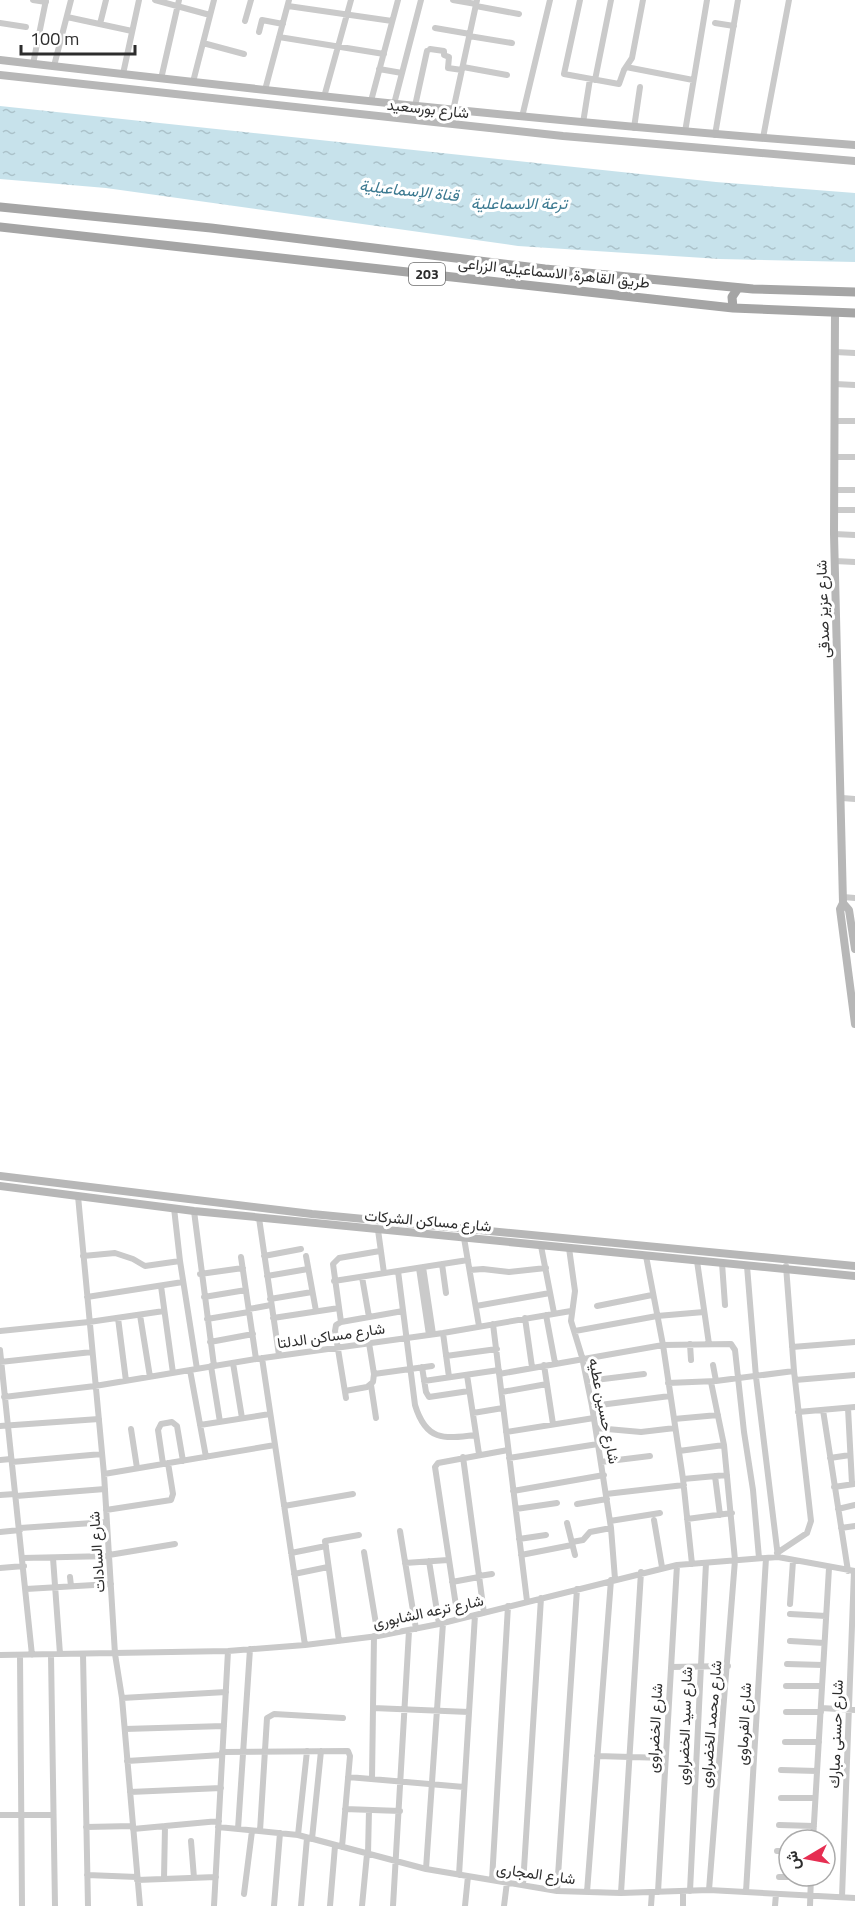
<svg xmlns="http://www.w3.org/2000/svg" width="855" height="1906" font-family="'Titillium Web',Vazirmatn,sans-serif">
<defs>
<pattern id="water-ripples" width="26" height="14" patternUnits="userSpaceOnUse" patternTransform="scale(1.5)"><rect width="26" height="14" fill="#c7e2eb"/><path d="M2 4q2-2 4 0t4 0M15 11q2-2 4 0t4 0" fill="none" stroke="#abc2ca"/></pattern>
</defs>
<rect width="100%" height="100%" fill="#fff"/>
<!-- water -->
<path fill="url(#water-ripples)" d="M 0,106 L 716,182 L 855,193 L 855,262 L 720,259 L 518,246 L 106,188 L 0,179 Z"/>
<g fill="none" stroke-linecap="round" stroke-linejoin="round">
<!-- street -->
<path stroke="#cacaca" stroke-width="6" d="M 33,0 L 46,2
M 155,0 L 210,15
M 453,0 L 476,4
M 580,0 L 564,74 L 619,84 L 624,70 L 632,58 L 643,0
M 288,6 L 392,21
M 476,6 L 519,14
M 67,17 L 132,31
M 245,21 L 251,0
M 0,23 L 26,27
M 715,23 L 734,26
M 100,24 L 106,0
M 435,28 L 470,34
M 259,32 L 262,20 L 283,24
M 469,36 L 512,43
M 279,37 L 384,54
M 203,43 L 244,54
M 430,49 L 444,51 L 444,55 L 449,57 L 448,68 L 462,70
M 33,64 L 46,0
M 54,66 L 71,0
M 463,67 L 507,75
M 626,67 L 693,80
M 379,69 L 402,73
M 123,74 L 139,0
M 161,79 L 179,0
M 595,80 L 611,0
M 193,82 L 214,0
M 265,90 L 289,0
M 324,97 L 351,0
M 371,101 L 398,0
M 394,104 L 421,0
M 415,106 L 427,51
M 453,111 L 477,0
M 522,117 L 550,0
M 583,123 L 590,79
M 634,128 L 640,87
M 685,132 L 707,0
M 715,135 L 738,0
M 763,138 L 789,0
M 835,352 L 855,353
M 835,384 L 855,385
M 834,421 L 855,421
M 835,457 L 855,457
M 834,490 L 855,490
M 834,510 L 855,510
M 834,534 L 855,535
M 835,561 L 855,562
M 842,798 L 855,799
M 843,897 L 855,898
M 78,1196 L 104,1474 L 115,1654 L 122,1698 L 140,1906
M 174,1208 L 180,1261 L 197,1369
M 194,1211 L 214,1366
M 259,1218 L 279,1355
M 378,1230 L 384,1273
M 464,1238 L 479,1326
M 541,1246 L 554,1313
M 569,1248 L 575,1291 L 571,1321 L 582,1357 L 592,1406 L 611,1528 L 615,1579
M 83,1256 L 115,1253 L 133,1259 L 145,1266 L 180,1261
M 264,1256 L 301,1249
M 306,1256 L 316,1311
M 646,1256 L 663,1345 L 683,1479 L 692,1564
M 241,1257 L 256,1359
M 697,1261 L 709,1344
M 722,1263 L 725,1305
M 442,1264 L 446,1293
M 747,1266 L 756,1377 L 778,1557
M 423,1267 L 433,1334
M 419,1268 L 429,1335
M 470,1270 L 483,1269 L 509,1272 L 546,1268
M 398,1271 L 415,1405 C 426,1441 443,1439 476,1435
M 200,1274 L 243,1268
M 267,1276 L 308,1269
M 362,1277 L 369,1317
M 334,1281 L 468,1260
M 161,1286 L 173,1373
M 87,1297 L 183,1282
M 204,1297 L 246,1290
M 270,1299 L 312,1292
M 476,1306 L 550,1293
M 597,1306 L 652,1295
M 249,1309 L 271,1305
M 140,1315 L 150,1377
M 546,1315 L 555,1363
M 118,1318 L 126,1381
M 273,1318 L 339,1308
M 525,1318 L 532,1367
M 207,1319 L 249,1312
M 341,1322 L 333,1264 L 339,1258 L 380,1251
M 341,1322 L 336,1325 L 335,1331 L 346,1398
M 341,1322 L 403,1311
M 493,1324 L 527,1601
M 0,1331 L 89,1322 L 164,1311
M 575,1331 L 657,1316 L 704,1312
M 443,1333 L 449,1377
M 210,1342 L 253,1334
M 690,1344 L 691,1360
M 792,1347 L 855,1342
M 0,1350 L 32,1655
M 446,1356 L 497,1349
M 262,1358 L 305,1645
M 0,1362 L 92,1352
M 233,1363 L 242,1418
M 544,1365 L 553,1424
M 713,1365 L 716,1381
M 211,1366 L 220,1422
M 422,1367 L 426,1392 L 429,1397 L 469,1391
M 190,1370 L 206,1457
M 374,1374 L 432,1366
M 499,1374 L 663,1345 L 731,1344 L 735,1350 L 744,1432 L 753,1490 L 759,1558
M 467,1375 L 479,1454
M 795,1380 L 855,1375
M 424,1381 L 499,1370
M 587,1381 L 644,1374
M 668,1383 L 716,1381 L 794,1371
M 371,1385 L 376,1418
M 345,1391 L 367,1387 L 373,1382 L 374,1374 L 369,1343
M 502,1392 L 547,1384
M 4,1397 L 95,1386 L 256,1359 L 443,1333 L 571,1311
M 592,1406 L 670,1396
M 848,1408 L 852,1484
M 823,1410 L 848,1571
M 798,1412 L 855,1407
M 473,1413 L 503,1408
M 674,1419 L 718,1415
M 200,1425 L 270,1414
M 0,1426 L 99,1419
M 596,1428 L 641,1432 L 675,1428
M 131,1429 L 137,1468
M 506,1432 L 594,1418
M 679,1451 L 724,1445
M 463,1457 L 484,1613
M 509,1458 L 598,1444
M 830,1458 L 850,1455
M 0,1460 L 11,1459
M 12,1462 L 102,1454
M 601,1462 L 650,1456
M 163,1464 L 158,1430 L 161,1424 L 172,1422 L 177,1426 L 183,1461
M 104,1474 L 275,1445
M 715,1476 L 720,1515
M 683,1479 L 727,1475
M 834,1487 L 854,1484
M 513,1491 L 604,1475
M 606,1494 L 684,1485
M 0,1495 L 15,1494
M 16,1496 L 105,1489
M 577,1504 L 607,1499
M 284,1506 L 353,1494
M 516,1509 L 557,1503
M 838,1509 L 855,1505
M 106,1510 L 171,1500 L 173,1494 L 168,1463
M 687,1519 L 732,1513
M 654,1520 L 662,1567
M 610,1521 L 660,1513
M 567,1523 L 575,1555
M 20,1528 L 107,1522
M 841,1528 L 855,1526
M 400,1531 L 416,1629
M 0,1532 L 20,1530
M 519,1539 L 546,1535
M 572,1542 L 583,1540 L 590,1532 L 611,1528
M 364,1552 L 378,1636
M 291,1553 L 326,1546
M 777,1553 L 807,1533 L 811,1521 L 794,1371 L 786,1266
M 109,1555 L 175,1544
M 521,1555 L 572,1545
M 23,1558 L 109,1556
M 53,1558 L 60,1654
M 429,1561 L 439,1624
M 405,1563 L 448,1560
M 0,1568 L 24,1566
M 294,1574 L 328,1567
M 479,1576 L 492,1574
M 70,1577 L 71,1586
M 452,1582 L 479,1577
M 26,1589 L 111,1584
M 790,1604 L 793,1561
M 790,1614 L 826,1616
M 458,1619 L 435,1467 L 438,1463 L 508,1450
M 339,1641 L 325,1541 L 359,1535
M 790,1641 L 824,1643
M 83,1654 L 88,1906
M 0,1655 L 228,1651 L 305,1645 L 378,1636 L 439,1624 L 677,1565 L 778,1557 L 855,1571
M 20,1655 L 22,1906
M 51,1655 L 55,1906
M 787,1664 L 823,1665
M 671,1667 L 728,1666
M 786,1686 L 822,1686
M 122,1698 L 226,1692
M 373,1708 L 469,1712
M 821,1708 L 855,1710
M 786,1712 L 821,1712
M 125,1729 L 224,1726
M 785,1742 L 819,1742
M 222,1752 L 348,1751 L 350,1756 L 342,1847
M 597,1756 L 665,1758
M 127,1761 L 222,1755
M 781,1770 L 817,1771
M 348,1777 L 464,1787
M 372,1779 L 374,1636
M 130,1792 L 221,1788
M 781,1798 L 815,1798
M 345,1809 L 400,1811
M 0,1815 L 53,1815
M 779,1825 L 814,1826
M 86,1827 L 133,1826
M 218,1827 L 298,1835 L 426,1869 L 557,1891 L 621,1893 L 709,1890 L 855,1898
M 133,1829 L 219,1821
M 238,1829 L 250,1649
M 260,1831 L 267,1718 L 274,1714 L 343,1718
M 298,1835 L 307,1751
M 312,1839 L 321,1751
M 813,1840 L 829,1568
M 191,1841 L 194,1878
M 777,1851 L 789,1851
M 368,1854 L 369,1810
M 426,1869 L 443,1623
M 87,1875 L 137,1877
M 459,1875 L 475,1615
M 779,1877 L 811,1877
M 164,1879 L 165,1826
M 137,1880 L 216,1877
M 492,1880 L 508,1606
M 523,1885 L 541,1598
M 709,1890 L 735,1560 L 724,1445 L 711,1382
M 557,1891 L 577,1589
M 690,1891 L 706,1563
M 587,1892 L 611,1580
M 658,1892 L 677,1565
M 746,1892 L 766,1558
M 621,1893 L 641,1572
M 244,1894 L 252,1831
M 842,1897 L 854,1571
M 214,1906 L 228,1651
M 274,1906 L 280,1833
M 301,1906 L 307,1838
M 330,1906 L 335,1846
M 362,1906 L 367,1854
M 393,1906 L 409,1631
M 465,1906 L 468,1876
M 504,1906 L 507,1882
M 651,1906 L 652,1892
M 683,1906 L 683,1891
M 775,1906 L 776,1894
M 810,1906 L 811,1876"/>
<!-- secondary -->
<path stroke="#b7b7b7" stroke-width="8" d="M 0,60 C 285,93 569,124 855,145
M 0,75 L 563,136 L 855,161
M 835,313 L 834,534 L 843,903 L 840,909 L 855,1024
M 843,903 L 849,910 L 855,949
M 0,1176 L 312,1214 L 855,1266
M 0,1186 L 194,1211 L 855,1276"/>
<!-- primary -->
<path stroke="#a5a5a5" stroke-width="9" d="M 0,207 L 211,228 L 545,269 L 753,289 L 855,292
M 0,227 L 733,308 L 855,313
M 733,308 L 732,297 L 738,288"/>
</g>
<g text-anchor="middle" stroke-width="6" stroke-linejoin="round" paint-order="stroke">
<!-- shield labels -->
<rect fill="#fff" stroke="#6c6c6c" stroke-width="1.5" x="409" y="263" width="36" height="22" rx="4.5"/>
<g font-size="14" font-weight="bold" fill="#2d2d2d">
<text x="427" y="279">203</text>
</g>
<!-- street labels -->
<g font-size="15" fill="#2d2d2d" stroke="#fff">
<text transform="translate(428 109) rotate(6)" y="5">شارع بورسعيد</text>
<text transform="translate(554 273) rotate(6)" y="5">طريق القاهرة, الاسماعيليه الزراعى</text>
<text transform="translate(823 609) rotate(-92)" y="5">شارع عزيز صدقى</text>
<text transform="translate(428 1221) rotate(5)" y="5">شارع مساكن الشركات</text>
<text transform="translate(331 1336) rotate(-8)" y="5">شارع مساكن الدلتا</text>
<text transform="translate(604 1411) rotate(79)" y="5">شارع حسين عطيه</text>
<text transform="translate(97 1552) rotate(-94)" y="5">شارع السادات</text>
<text transform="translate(428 1612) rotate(-12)" y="5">شارع ترعه الشابورى</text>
<text transform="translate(711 1724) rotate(-85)" y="5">شارع محمد الخضراوى</text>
<text transform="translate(744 1724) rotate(-87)" y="5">شارع الفرماوى</text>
<text transform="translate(685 1726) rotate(-88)" y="5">شارع سيد الخضراوى</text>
<text transform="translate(655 1728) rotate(-87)" y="5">شارع الخضراوى</text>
<text transform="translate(836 1734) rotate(-88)" y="5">شارع حسنى مبارك</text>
<text transform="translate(536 1874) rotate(8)" y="5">شارع المجارى</text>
</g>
<!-- water labels -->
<g font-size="16" font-style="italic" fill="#3b7990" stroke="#fff">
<text transform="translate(409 190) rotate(6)" y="6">قناة الإسماعيلية</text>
<text x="519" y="209">ترعة الاسماعلية</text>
</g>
</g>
<!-- north arrow -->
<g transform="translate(807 1858) rotate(260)"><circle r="28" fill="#ffffff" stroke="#ababab" stroke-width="1.5"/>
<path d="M0-4.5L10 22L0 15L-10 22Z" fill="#e62e52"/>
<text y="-9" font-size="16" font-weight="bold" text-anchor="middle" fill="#2d2d2d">ش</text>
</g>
<!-- scale -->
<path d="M21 45v9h114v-9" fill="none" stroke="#2d2d2d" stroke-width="3"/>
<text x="30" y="45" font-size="18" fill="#2d2d2d" stroke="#ffffff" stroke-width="4.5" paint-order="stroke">100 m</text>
</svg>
